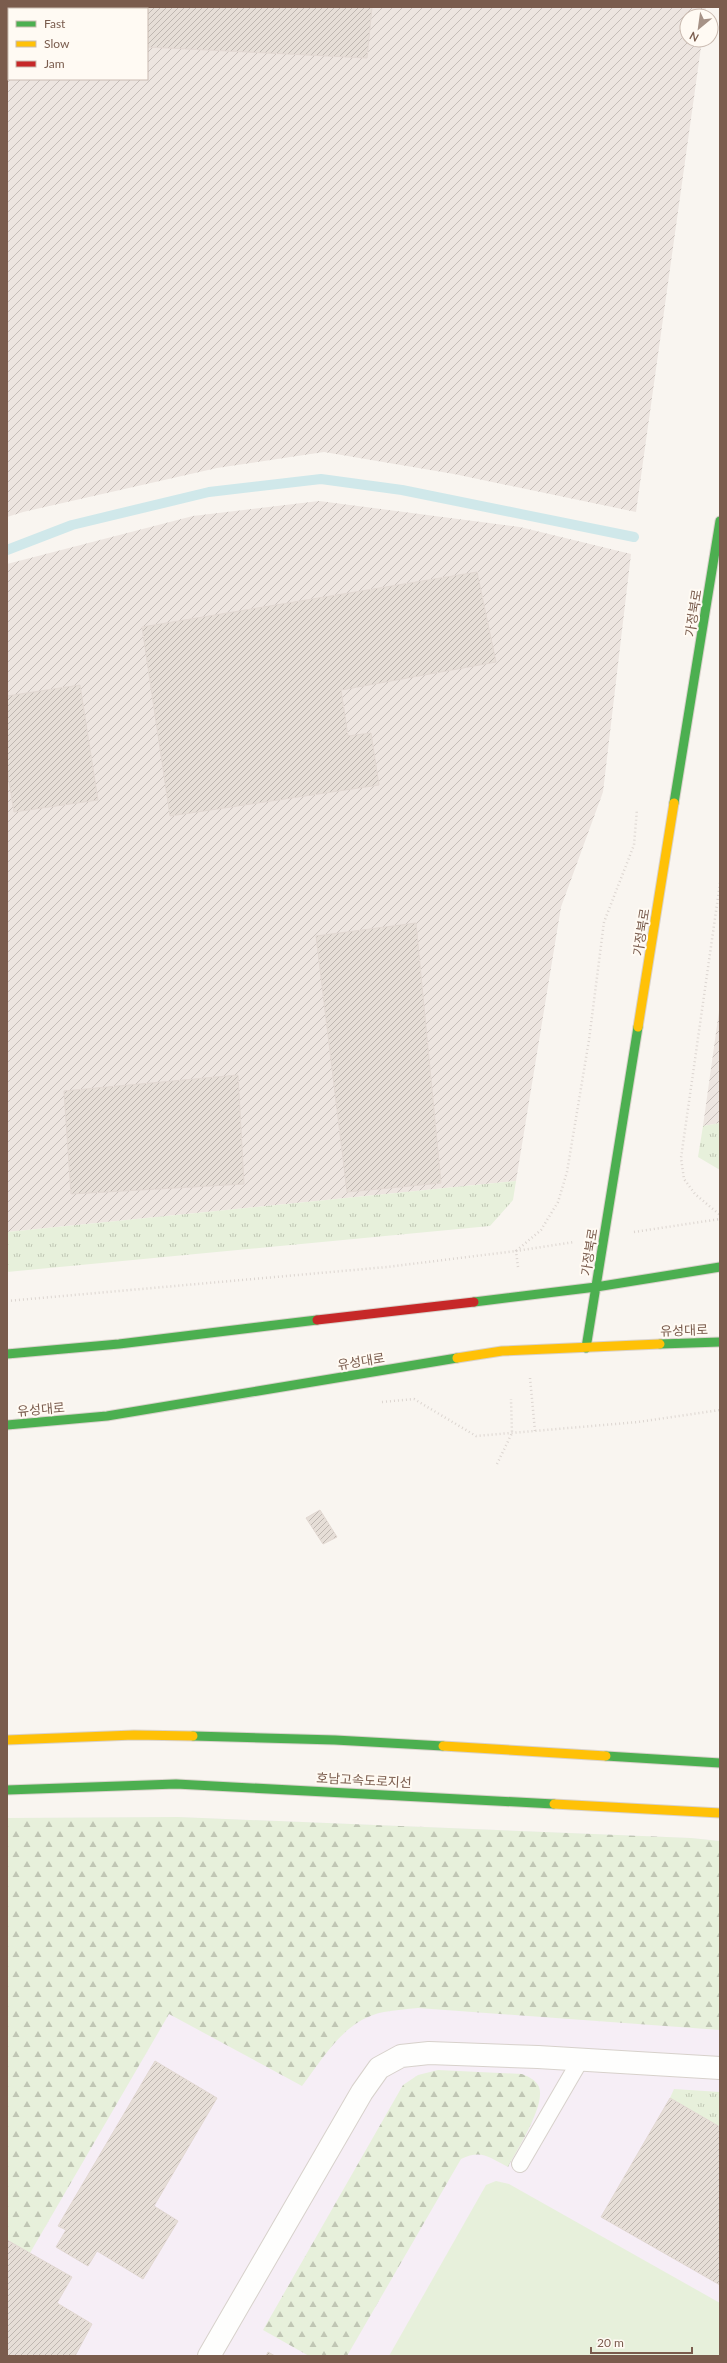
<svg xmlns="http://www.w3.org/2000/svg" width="727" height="2363" font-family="Lato,'Noto Sans KR',sans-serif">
<defs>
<pattern id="industrial-furrows" width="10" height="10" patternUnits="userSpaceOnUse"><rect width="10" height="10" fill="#ede5e0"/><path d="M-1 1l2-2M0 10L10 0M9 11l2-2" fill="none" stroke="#c5bdb8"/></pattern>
<pattern id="grass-tufts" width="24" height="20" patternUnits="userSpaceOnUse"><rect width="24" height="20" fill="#e7f0db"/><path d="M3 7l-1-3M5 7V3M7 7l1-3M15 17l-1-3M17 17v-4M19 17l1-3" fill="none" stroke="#c0c6b4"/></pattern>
<pattern id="forest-firs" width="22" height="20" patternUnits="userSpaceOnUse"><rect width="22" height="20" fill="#e7f0db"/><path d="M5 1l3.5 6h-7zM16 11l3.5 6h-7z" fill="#c0c6b4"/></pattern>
<pattern id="building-hatch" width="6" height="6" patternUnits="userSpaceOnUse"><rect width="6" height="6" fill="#e6ded7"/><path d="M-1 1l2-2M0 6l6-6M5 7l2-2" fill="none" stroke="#bfb7b1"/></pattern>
</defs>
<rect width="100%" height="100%" fill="#f9f5f0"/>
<!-- industrial -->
<path fill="url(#industrial-furrows)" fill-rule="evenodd" d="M 7,7 L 706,7 L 705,16 L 687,16 L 687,40 L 702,40 L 636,512 L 454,474 L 324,452 L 217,468 L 23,512 L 7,517 ZM 9,9 L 147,9 L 147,79 L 9,79 Z
M 319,501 L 520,527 L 631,554 L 603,792 L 561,907 L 516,1181 L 7,1232 L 7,564 L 193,516 Z
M 720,1004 L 720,1123 L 703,1126 Z"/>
<!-- education -->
<path fill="#f6eef6" d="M 178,1817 L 691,1838 L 720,1841 L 720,2356 L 7,2356 L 7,1818 Z"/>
<!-- grass -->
<path fill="url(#grass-tufts)" d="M 720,1123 L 720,1170 L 698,1157 L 703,1126 Z
M 516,1181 L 513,1200 L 490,1226 L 7,1272 L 7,1232 Z
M 674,2089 L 720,2092 L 720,2127 L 670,2098 Z"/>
<!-- forest -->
<path fill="url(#forest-firs)" d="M 178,1817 L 691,1838 L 720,1841 L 720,2030 L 418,2008 C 407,2009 395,2010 384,2012 C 345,2019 324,2057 302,2086 L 169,2014 L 30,2253 L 7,2240 L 7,1818 Z
M 438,2070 L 522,2074 C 529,2077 536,2080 539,2087 C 546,2105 517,2150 508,2167 C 489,2157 481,2149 461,2159 L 347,2356 L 309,2356 L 263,2330 L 403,2085 L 418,2075 Z"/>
<!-- pitch -->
<path fill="#e7f0db" d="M 496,2181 L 509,2184 L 720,2303 L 720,2356 L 389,2356 L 486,2185 Z"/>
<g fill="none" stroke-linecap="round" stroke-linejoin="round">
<!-- stream -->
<path stroke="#d0e8ea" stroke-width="10" d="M 7,550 L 72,525 L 209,492 L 321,479 L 402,490 L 634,537"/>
</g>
<!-- building -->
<path fill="url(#building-hatch)" stroke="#e2d8d2" d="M 103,7 L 372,7 L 367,58 L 147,47 L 147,9 L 103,9 Z
M 477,572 L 496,662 L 341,690 L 348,736 L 371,733 L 379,785 L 170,816 L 142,627 Z
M 80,685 L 98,800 L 14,812 L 7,769 L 7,696 Z
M 416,923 L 441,1183 L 347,1192 L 316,936 Z
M 238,1075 L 244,1184 L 71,1194 L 64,1091 Z
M 320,1510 L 337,1537 L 323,1544 L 306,1518 Z
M 155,2061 L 217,2098 L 154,2206 L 178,2221 L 143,2279 L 97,2251 L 88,2266 L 56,2247 L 66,2230 L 58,2226 Z
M 670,2098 L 720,2127 L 720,2285 L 601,2217 Z
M 7,2240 L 72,2277 L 57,2303 L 92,2324 L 75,2356 L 7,2356 Z
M 268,2352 L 275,2356 L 266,2356 Z"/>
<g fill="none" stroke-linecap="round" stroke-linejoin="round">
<defs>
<path id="lane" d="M 520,2164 L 581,2059"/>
<path id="street" d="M 209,2356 L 362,2092 L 379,2068 L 401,2056 L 429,2053 L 538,2057 L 720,2068"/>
<path id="fast" d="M 674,803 L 720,521
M 474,1302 L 596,1287 L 720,1267
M 660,1344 L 720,1342
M 586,1348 L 638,1027
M 7,1354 L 119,1344 L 317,1320
M 7,1425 L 107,1416 L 457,1358
M 193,1736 L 335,1740 L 443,1746
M 606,1756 L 720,1763
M 7,1790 L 176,1784 L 554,1804"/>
<path id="slow" d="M 638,1027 L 674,803
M 457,1358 L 502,1351 L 660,1344
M 7,1740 L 134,1735 L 193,1736
M 443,1746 L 606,1756
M 554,1804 L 720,1813"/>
<path id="jam" d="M 317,1320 L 474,1302"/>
</defs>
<!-- lane casing -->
<use href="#lane" stroke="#d7d1cb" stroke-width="18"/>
<!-- street casing -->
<use href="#street" stroke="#d7d1cb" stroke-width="24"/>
<!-- fast casing -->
<use href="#fast" stroke="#d9d2cb" stroke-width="11"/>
<!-- slow casing -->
<use href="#slow" stroke="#d9d2cb" stroke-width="11"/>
<!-- jam casing -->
<use href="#jam" stroke="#d9d2cb" stroke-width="11"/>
<!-- path -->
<path stroke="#dcd5d0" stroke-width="2.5" stroke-dasharray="1 3" stroke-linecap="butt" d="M 720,883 L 681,1158 L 684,1179 L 695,1194 L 720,1215
M 634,1232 L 720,1219
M 518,1267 L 516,1251 L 574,1242
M 7,1301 L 387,1267 L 516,1251 L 541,1230 L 558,1202 L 567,1172 L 589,1040 L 604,922 L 634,845 L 637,809
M 530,1378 L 535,1431
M 382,1402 L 414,1399 L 476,1436 L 638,1422 L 720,1410
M 497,1464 L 512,1433 L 511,1399"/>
<!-- lane -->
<use href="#lane" stroke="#fefefd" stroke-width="16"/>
<!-- street -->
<use href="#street" stroke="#fefefd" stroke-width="22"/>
<!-- fast -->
<use href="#fast" stroke="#4caf50" stroke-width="9"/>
<!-- slow -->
<use href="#slow" stroke="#ffc107" stroke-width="9"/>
<!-- jam -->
<use href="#jam" stroke="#c62828" stroke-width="9"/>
</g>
<g text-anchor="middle" stroke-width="4" stroke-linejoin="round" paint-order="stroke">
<!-- street labels -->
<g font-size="13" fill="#7a5c4d" stroke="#fffaf3">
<text transform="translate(693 613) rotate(-81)" y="5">가정북로</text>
<text transform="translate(641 932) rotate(-81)" y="5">가정북로</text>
<text transform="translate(589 1252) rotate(-81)" y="5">가정북로</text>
<text transform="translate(684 1330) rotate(-2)" y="5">유성대로</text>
<text transform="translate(361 1361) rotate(-9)" y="5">유성대로</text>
<text transform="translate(41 1409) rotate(-5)" y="5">유성대로</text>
<text transform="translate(364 1780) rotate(3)" y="5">호남고속도로지선</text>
</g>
</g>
<!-- border -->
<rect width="727" height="2363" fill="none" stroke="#7a5c4d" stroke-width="16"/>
<!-- legend -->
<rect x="8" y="8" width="140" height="72" fill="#fffaf3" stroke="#cabbb1"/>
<rect x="16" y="21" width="20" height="6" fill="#4caf50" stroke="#cabbb1"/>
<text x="44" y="28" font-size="12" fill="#7a5c4d">Fast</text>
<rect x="16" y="41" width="20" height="6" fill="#ffc107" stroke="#cabbb1"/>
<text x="44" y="48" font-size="12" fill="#7a5c4d">Slow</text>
<rect x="16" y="61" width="20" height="6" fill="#c62828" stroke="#cabbb1"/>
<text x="44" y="68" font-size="12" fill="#7a5c4d">Jam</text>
<!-- north arrow -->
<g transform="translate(699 28) rotate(209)"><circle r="19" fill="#fffaf3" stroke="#cabbb1"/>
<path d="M0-3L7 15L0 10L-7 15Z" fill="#a69286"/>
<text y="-6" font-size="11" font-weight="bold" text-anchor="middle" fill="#7a5c4d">N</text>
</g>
<!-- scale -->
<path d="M591 2347v6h101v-6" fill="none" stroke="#7a5c4d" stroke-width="2"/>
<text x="597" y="2347" font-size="12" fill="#7a5c4d" stroke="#fffaf3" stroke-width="3" paint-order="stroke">20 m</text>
</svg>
